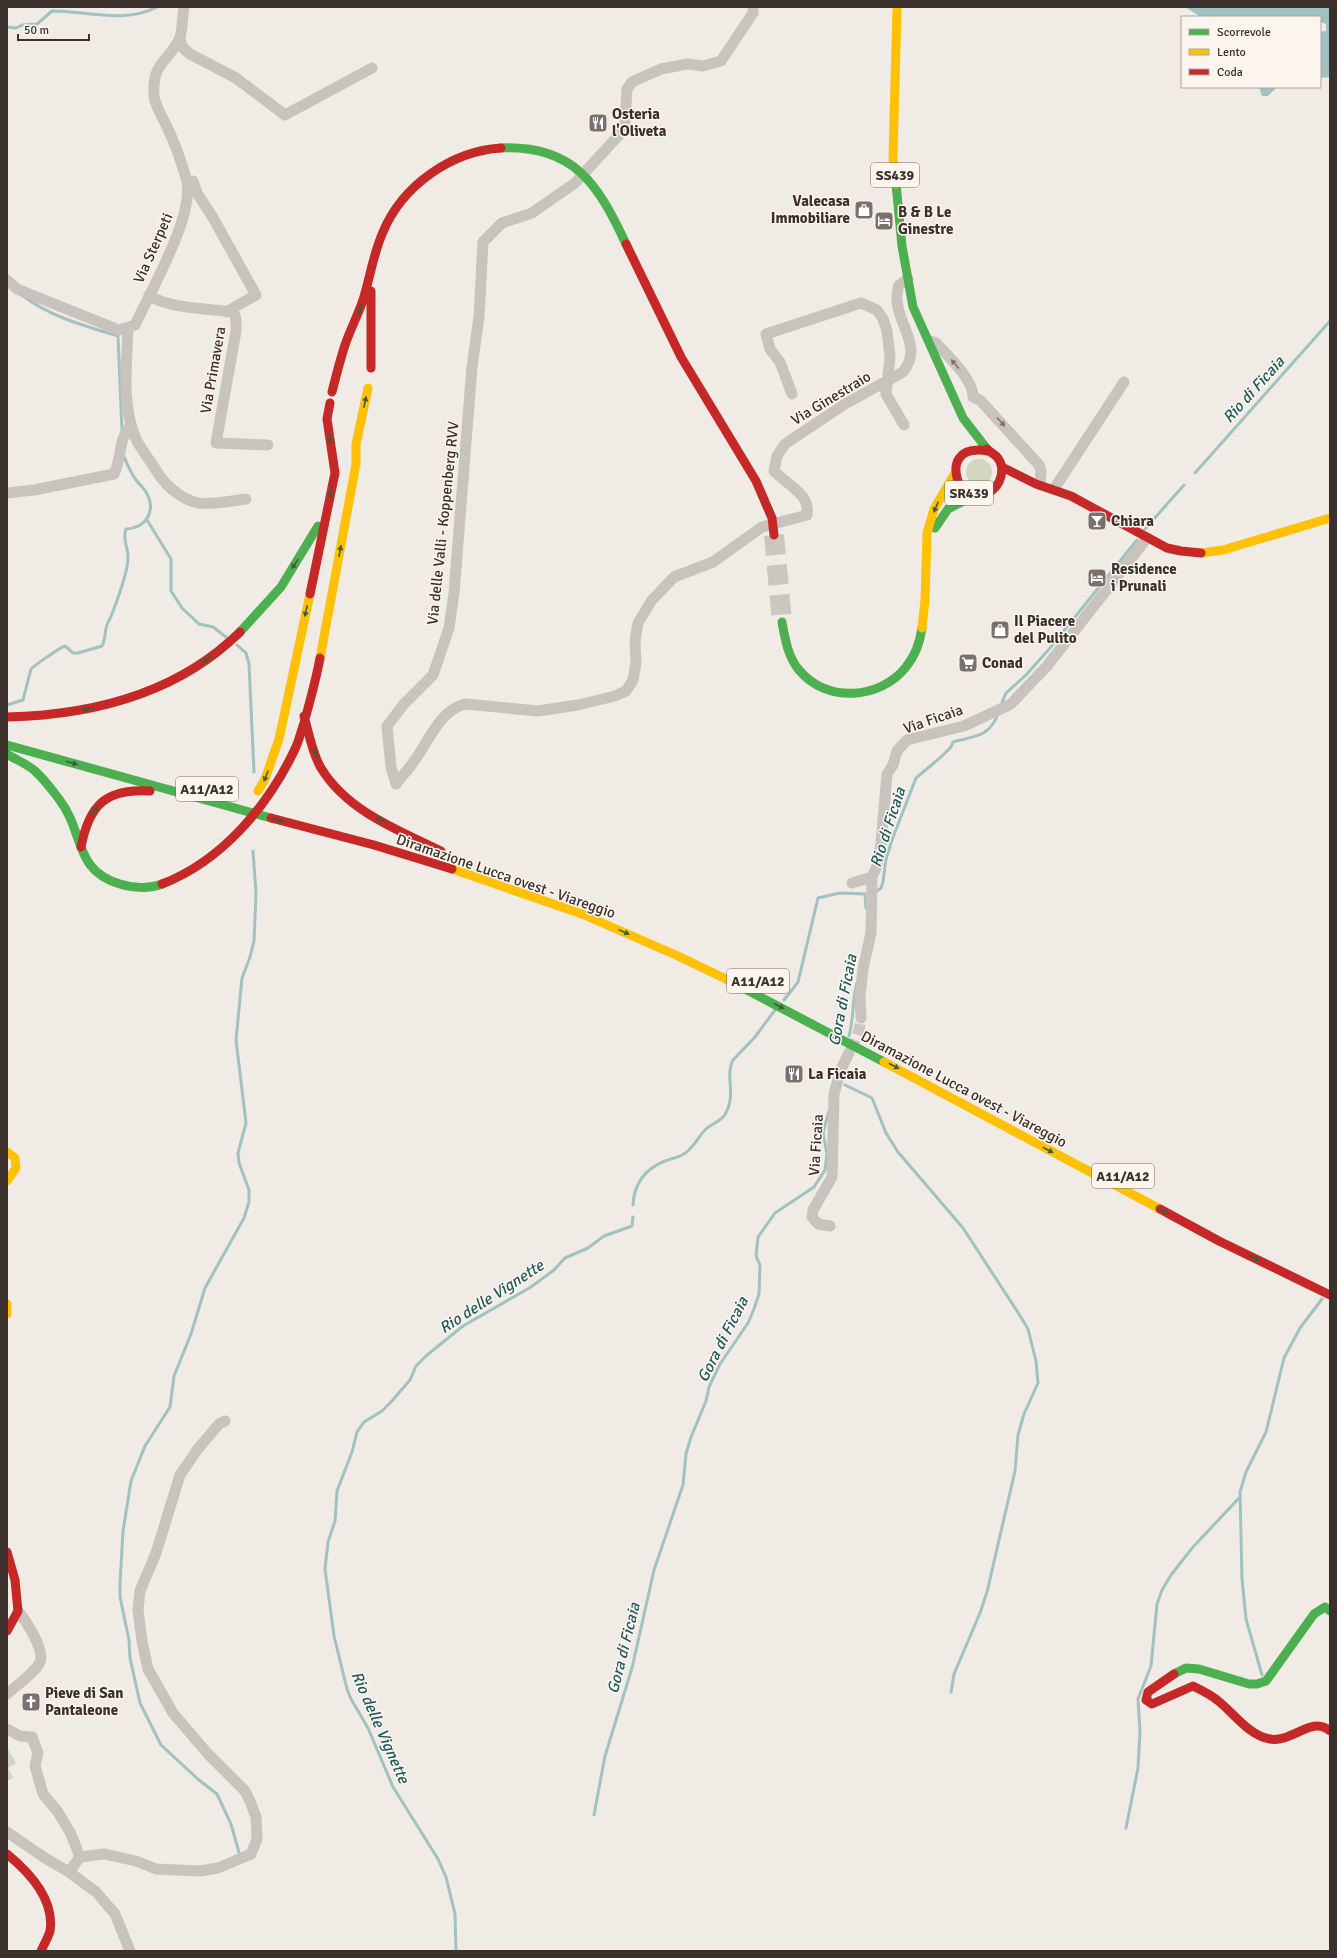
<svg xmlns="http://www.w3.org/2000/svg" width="1337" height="1958" font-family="Signika,sans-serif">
<rect width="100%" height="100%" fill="#f0ebe5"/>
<!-- green -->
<path fill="#d1d6bf" d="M966 472a13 13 0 1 1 26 0a13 13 0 1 1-26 0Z
M 7,1747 L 16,1763 L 8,1768 L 13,1778 L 7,1781 Z"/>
<!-- water -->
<path fill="#a1c2c1" d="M 1185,7 L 1330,7 L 1330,77 L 1320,78 L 1320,32 L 1326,31 L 1326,24 L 1320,22 L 1320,17 L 1201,17 Z
M 1259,87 L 1282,87 L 1276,88 L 1268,96 L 1262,96 Z"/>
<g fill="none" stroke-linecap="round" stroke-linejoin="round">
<!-- stream -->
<path stroke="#a1c2c1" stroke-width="3" d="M 7,27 L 16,28 L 22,25 L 37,24 L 52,11 C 86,11 125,24 157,7
M 23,296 C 51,317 85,326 118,336 L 122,431
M 1195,473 L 1330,321
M 147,520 L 171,559 L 171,591 L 182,608 L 199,624 L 213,627 L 226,637
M 1145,529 L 1184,485
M 237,645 L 246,653 L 249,664 L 254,772
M 7,705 L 23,700 L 31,669 C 35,665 61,647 65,646 L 73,653 L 78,653 L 102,646 C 106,639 104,633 107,625 C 108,621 111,618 112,614 C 118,598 128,573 128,557 C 128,547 122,539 126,529 C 146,528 157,511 146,492 C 143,487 139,484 136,480 C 130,472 127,464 123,454
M 1001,705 L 1006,693 L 1026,675 L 1050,648 L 1137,540
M 874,893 L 881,888 L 883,882 L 886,859 L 892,840 L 916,778 L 941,757 L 951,747 L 953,742 C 976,736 989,737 998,714
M 865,894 L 866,908
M 784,1000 L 798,982 L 818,898 L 840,893 L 867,894
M 849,1036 C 854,1018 852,1000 857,983
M 845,1085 L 872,1098 L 886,1133 L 898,1152 L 963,1228 L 1019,1314 L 1028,1329 L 1036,1361 L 1038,1383 L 1024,1414 L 1018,1435 L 1015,1471 L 987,1592 L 980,1613 L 954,1674 L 951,1692
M 633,1205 C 634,1184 645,1169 665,1161 C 670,1159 677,1158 682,1155 C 693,1150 698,1136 707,1128 C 712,1124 719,1122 724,1116 C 738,1094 724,1078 733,1060 L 755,1037 L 775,1010
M 1262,1675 L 1246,1619 L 1242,1579 L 1240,1492 L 1246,1472 L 1266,1432 L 1284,1358 L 1300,1328 L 1322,1299
M 594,1815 L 605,1756 L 632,1668 L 654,1570 L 683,1485 L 686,1454 L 691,1437 L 706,1401 L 709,1387 L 720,1364 L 748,1323 L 754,1309 L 759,1294 L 760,1265 L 756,1256 L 758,1237 L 775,1213 L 814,1187 L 825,1170 L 827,1154 L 823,1133 L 829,1111
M 1126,1828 L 1138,1768 L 1140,1732 L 1138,1699 L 1151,1666 L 1157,1604 L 1162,1590 L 1171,1575 L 1193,1547 L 1240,1497
M 240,1856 L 231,1824 L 217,1794 L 199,1780 L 161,1745 L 140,1703 L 130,1658 L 129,1640 L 120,1597 L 120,1584 L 123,1531 L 131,1481 L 145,1446 L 170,1407 L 174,1376 L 191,1334 L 205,1288 L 244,1218 L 249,1202 L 249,1190 L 239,1163 L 238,1153 L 246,1123 L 236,1040 L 242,978 L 250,957 L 254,941 L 256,894 L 253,851
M 456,1951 L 455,1914 L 446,1877 L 438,1859 L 393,1787 L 368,1728 L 351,1699 L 347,1689 L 334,1636 L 325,1569 L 328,1542 L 335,1521 L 337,1491 L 352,1452 L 357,1432 L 364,1422 L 382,1411 L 391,1402 L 410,1380 L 416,1366 L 427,1355 L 463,1326 L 531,1287 L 554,1270 L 565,1258 L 588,1248 L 604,1236 L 632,1226 L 633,1217"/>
<!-- street-tunnel -->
<path stroke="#ccc6c0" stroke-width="11" stroke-dasharray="11 5.5" stroke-linecap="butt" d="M 851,1050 L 859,1030 L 861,1018"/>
<!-- highway-tunnel -->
<path stroke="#ccc6c0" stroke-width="20" stroke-dasharray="20 10" stroke-linecap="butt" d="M 774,535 L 782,622"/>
<!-- street -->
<path stroke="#c9c3be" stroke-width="11" d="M 180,38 L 182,47 L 190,54 L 236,78 L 285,115 L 372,68
M 193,181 L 197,193 L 212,216 L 256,295 L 226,312
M 7,280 L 17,289 L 119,330 L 135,325 C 150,292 197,212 186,178 C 181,161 175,143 167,127 C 163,118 155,106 154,96 C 152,63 166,64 179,40 C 183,31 182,17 184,7
M 149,295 C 165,308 211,309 233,312 C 237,318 236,324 236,331 L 216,443 L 268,445
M 128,327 C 127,364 121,404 136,439 C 141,449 148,458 154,467 C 163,483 179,499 198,503 C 213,505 231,501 246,499
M 930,341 L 936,343 C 947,355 974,380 973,397
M 792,394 L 780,362 L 770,349 L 766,334 L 861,303 L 877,310 L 883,319 L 887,331 L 890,357 L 886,394 L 904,425
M 973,397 L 980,400 L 1039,465 L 1041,471 L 1040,485
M 1054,489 L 1124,382
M 7,493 L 34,490 L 114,474 C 123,456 117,441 131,425
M 396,784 L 391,767 L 387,726 L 404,704 L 433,675 L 449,628 L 454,593 L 472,367 L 479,317 L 483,242 L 502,223 L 532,213 L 575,183 L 620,134 L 625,122 L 627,89 L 632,82 L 661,69 L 687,64 L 703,66 L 721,61 L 753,13 L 753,7
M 396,784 C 401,777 407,771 412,764 C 428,744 438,711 465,704 L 538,711 L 578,705 L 615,696 L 626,691 L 633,680 L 636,663 L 635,640 L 638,623 L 652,600 L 674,577 L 713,562 L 762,527 L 807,515 C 811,494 786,484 774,471 L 777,456 L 785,444 L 845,404 L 903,372 C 923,347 899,327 897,301 C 896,296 898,290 899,285 L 908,279
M 852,883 L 872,877
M 861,1018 L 860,996 L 863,969 L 871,933 L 872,877 L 877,866 L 881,844 L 887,774 L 893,765 L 897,751 L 907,740 L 964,726 L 1011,704 L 1047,666 L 1147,538
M 830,1226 L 818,1224 L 812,1217 L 813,1210 L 832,1177 L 834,1094 L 841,1069 L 849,1053
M 7,1694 C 15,1687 35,1672 39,1664 C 47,1652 26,1621 18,1611
M 7,1729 L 20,1736 L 32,1737 L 38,1753 L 35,1766 L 43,1794 L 58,1812 L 71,1834 L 80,1857 L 69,1872
M 7,1832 L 45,1858 L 69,1872 L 96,1892 L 115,1914 L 130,1951
M 80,1857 L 104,1854 L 136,1861 L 156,1869 L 200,1871 L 218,1868 L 251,1854 L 257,1839 L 256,1817 L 250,1801 L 245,1791 L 208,1754 L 173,1713 L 148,1669 L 142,1641 L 138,1610 L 140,1591 L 156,1553 L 180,1475 L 197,1450 L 219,1424 L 225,1421"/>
<!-- fast -->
<path stroke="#4caf50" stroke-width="9" d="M 501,148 C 574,145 598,184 626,244
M 896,184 L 902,246 L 913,307 L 963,418 L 987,449
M 935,528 L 948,509 L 975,495
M 782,622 C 785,639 788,657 799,670 C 826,703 880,700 906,667 C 915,656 920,642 922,628
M 240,632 L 281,587 L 318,526
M 7,745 L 271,818
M 7,754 C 16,760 28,764 36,772 C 44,779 52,790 59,799 C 85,833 73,870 120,884 C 132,888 150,889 162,884
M 728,980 L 884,1062
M 1174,1674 L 1186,1668 L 1199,1669 L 1249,1684 L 1257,1684 L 1266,1681 L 1314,1614 L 1325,1607 L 1330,1611"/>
<!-- slow -->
<path stroke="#ffc107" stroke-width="9" d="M 896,184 L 893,157 L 897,7
M 1201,553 L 1223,550 L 1330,518
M 922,628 L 925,600 L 927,533 L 934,509 L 955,473
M 320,658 L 356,464 L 356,444 L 368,388
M 258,791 L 265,779 L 279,739 L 310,594
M 452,869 L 582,914 L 678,956 L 728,980
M 884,1062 L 1160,1209
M 7,1152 L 15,1158 L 16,1168 L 7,1181
M 7,1304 L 7,1314"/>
<!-- jam -->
<path stroke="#c62828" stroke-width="9" d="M 626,244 L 681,357 L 756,481 L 772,518 L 774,535
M 371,291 L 371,368
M 332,392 C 336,376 340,360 345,345 C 350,330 358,315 363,300 C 370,278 373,254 383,232 C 402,186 451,151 501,148
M 987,449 C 990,452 994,454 997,457 C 1009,471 997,496 978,495 C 972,494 966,491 961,488 C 949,463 959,446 988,451
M 1002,467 L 1036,484 L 1071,496 L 1167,548 L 1181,551 L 1201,553
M 310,594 L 335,473 L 327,419 L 330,403
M 304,716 C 309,733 312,753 321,768 C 347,811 398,830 441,851
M 7,717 C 92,715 178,693 240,632
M 271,818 L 374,845 L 452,869
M 81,847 C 89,805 106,788 150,791
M 162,884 C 222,861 268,806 295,749 C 299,741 301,731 304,723 C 310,701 316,680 320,658
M 1160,1209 L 1219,1241 L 1330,1295
M 7,1552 L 15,1580 L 18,1611 L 7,1631
M 1174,1674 L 1148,1692 L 1146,1700 L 1152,1704 L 1193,1686 C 1201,1690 1210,1694 1217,1700 C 1233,1712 1249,1736 1270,1739 C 1292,1743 1312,1715 1330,1731
M 7,1854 C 29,1872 55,1899 50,1931 C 48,1938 44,1944 41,1951"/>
</g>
<!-- one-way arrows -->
<defs><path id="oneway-solid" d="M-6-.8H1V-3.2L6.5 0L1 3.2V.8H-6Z"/></defs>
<g fill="#415c38">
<use href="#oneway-solid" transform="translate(360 309) rotate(113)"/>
<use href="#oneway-solid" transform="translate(365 402) rotate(-78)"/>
<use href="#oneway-solid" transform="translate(330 438) rotate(82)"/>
<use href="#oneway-solid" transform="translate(331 492) rotate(102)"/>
<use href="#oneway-solid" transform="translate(936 507) rotate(113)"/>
<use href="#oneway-solid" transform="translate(340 551) rotate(-80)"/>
<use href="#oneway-solid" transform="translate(295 564) rotate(125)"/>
<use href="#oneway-solid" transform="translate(306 611) rotate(102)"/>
<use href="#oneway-solid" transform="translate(207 659) rotate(145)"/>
<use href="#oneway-solid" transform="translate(88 709) rotate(166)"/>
<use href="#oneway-solid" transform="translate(316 754) rotate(-110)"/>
<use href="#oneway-solid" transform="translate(72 763) rotate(16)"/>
<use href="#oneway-solid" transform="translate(266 776) rotate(112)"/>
<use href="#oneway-solid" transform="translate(94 811) rotate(-51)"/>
<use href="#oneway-solid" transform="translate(278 820) rotate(15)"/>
<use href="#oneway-solid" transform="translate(381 820) rotate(-151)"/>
<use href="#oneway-solid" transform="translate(624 932) rotate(24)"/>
<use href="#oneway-solid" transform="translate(779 1006) rotate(28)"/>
<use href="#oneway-solid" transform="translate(894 1066) rotate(28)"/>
<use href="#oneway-solid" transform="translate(1048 1150) rotate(28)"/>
<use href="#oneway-solid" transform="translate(1163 1211) rotate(28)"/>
<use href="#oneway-solid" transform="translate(1254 1258) rotate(26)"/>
</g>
<g fill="#7b726d">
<use href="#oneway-solid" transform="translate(955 364) rotate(-130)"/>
<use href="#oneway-solid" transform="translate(1001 422) rotate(48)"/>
</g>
<!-- icons -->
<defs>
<symbol id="restaurant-square" viewBox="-11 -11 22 22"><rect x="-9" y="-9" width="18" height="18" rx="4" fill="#7a716c" stroke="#fbf5ee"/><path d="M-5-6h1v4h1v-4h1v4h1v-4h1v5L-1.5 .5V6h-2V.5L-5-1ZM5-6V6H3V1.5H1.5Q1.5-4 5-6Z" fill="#fff"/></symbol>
<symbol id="shop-square" viewBox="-11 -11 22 22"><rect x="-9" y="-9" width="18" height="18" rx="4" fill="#7a716c" stroke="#fbf5ee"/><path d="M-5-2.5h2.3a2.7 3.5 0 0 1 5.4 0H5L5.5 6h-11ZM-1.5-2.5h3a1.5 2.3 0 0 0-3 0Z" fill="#fff"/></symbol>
<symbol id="hotel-square" viewBox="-11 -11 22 22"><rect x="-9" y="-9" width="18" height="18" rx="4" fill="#7a716c" stroke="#fbf5ee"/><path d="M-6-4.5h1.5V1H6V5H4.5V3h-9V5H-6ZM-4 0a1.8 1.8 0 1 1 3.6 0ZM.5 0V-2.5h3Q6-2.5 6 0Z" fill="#fff"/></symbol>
<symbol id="bar-square" viewBox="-11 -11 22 22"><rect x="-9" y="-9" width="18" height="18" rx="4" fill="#7a716c" stroke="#fbf5ee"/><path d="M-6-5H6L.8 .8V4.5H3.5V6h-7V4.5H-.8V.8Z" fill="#fff"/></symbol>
<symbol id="supermarket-square" viewBox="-11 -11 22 22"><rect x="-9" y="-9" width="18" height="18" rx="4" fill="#7a716c" stroke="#fbf5ee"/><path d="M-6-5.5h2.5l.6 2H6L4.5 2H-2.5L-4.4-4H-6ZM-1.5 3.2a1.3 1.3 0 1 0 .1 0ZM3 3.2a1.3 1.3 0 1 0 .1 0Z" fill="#fff"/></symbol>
<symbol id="church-square" viewBox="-11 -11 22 22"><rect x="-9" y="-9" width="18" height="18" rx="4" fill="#7a716c" stroke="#fbf5ee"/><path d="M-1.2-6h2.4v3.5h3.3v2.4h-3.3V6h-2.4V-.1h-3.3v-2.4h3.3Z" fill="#fff"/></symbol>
</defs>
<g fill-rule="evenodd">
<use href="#restaurant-square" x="587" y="112" width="22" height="22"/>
<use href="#shop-square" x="853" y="199" width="22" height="22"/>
<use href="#hotel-square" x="873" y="210" width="22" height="22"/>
<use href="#bar-square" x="1086" y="510" width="22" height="22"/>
<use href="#hotel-square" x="1086" y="567" width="22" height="22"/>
<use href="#shop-square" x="989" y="619" width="22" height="22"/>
<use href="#supermarket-square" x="957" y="652" width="22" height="22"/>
<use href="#restaurant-square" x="783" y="1063" width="22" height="22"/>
<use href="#church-square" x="20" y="1691" width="22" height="22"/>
</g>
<g text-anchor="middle" stroke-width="3" stroke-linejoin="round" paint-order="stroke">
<!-- shield labels -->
<g fill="#fbf5ee" stroke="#756b66" stroke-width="1">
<rect x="871" y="163" width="48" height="24" rx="3"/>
<rect x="945" y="481" width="48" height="24" rx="3"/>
<rect x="176" y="777" width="62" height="24" rx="3"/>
<rect x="727" y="969" width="62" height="24" rx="3"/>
<rect x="1092" y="1164" width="62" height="24" rx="3"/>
</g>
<g font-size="14" font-weight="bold" fill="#3b302b">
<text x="895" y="180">SS439</text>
<text x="969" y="498">SR439</text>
<text x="207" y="794">A11/A12</text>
<text x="758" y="986">A11/A12</text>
<text x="1123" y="1181">A11/A12</text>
</g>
<!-- poi labels -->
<g font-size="15" font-weight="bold" fill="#3b302b" stroke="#fbf5ee" text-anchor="start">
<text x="612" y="119">Osteria<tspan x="612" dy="17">l'Oliveta</tspan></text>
<text x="850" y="206" text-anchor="end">Valecasa<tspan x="850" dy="17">Immobiliare</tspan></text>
<text x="898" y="217">B &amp; B Le<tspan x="898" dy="17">Ginestre</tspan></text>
<text x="1111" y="526">Chiara</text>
<text x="1111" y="574">Residence<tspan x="1111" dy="17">i Prunali</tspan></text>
<text x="1014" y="626">Il Piacere<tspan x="1014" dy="17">del Pulito</tspan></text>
<text x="982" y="668">Conad</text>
<text x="808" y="1079">La Ficaia</text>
<text x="45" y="1698">Pieve di San<tspan x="45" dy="17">Pantaleone</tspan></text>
</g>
<!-- street labels -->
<g font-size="15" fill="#3b302b" stroke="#fbf5ee">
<text transform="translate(153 248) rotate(-66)" y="5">Via Sterpeti</text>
<text transform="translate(213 370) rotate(-80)" y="5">Via Primavera</text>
<text transform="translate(831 398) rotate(-31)" y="5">Via Ginestraio</text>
<text transform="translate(443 523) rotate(-84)" y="5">Via delle Valli - Koppenberg RVV</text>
<text transform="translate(933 719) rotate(-19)" y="5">Via Ficaia</text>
<text transform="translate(506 876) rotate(19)" y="5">Diramazione Lucca ovest - Viareggio</text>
<text transform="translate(964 1089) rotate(28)" y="5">Diramazione Lucca ovest - Viareggio</text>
<text transform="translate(816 1145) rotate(-86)" y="5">Via Ficaia</text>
</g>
<!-- water labels -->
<g font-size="16" font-style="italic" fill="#1f5a5e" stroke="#fbf5ee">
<text transform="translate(1253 389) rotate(-48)" y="6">Rio di Ficaia</text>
<text transform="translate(887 827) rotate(-72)" y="6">Rio di Ficaia</text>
<text transform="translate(842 1000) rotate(-79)" y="6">Gora di Ficaia</text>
<text transform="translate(491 1296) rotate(-33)" y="6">Rio delle Vignette</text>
<text transform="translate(722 1339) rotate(-63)" y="6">Gora di Ficaia</text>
<text transform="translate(623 1648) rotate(-76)" y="6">Gora di Ficaia</text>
<text transform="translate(381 1727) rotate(66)" y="6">Rio delle Vignette</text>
</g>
</g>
<!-- border -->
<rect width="1337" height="1958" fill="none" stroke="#3b302b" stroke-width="16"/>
<!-- legend -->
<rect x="1181" y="16" width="140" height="72" fill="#fbf5ee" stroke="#aea6a0"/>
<rect x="1189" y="29" width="20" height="6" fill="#4caf50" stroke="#aea6a0"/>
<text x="1217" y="36" font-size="12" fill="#3b302b">Scorrevole</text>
<rect x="1189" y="49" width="20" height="6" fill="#ffc107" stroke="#aea6a0"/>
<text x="1217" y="56" font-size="12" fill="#3b302b">Lento</text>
<rect x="1189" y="69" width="20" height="6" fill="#c62828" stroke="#aea6a0"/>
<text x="1217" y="76" font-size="12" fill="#3b302b">Coda</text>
<!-- scale -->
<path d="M18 34v6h71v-6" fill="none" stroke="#3b302b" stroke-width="2"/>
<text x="24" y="34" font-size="12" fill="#3b302b" stroke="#fbf5ee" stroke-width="3" paint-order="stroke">50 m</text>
</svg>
